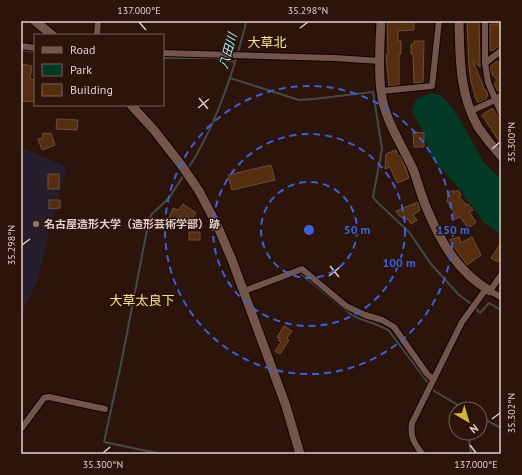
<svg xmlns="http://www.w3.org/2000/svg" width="522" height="475" font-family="'PT Sans','Noto Sans JP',sans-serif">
<rect width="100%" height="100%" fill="#2c140b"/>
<!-- education -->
<path fill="#271e2d" d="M 21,147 L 66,167 L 37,281 L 21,315 Z"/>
<!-- green -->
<path fill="#023927" d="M 431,93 L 442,96 L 456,112 L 484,163 L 501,179 L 501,235 L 484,223 L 462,192 L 432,158 L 421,128 L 412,111 L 416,99 Z"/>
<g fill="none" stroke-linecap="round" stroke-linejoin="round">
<!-- stream -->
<path stroke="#464847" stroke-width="2" d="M 21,50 L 35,52
M 163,58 L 215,58 L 235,62
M 230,78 L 299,100 L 313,99 L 373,92 L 382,149 L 373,197 L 376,201 L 409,232 L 431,264 L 459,295 L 470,303 L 480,313 L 489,303 L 501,310
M 187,170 C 214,130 233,73 245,27 L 246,21
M 301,274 L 352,315 C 364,322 378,323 389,331 L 426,380 L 434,391 L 465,409
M 480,417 L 501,428
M 468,433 L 471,454
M 162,454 L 104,442 L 121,364 L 147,230 L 151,215 L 169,198 L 184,175"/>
</g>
<!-- building -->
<path fill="#552e0f" stroke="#684f3e" d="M 387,21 L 414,21 L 414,30 L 398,31 L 398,41 L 401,41 L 401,54 L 399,54 L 399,85 L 389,86 L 386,54 L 388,54 Z
M 467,21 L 479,21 L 480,67 L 473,61 L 485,91 L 486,90 L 488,96 L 486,96 L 487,99 L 478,103 L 474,95 L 475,95 L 471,82 L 469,65 Z
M 490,24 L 500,24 L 501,44 L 494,50 L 490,51 Z
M 414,41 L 424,41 L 423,82 L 414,83 L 413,54 L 411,54 L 411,44 L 414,44 Z
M 497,61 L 501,65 L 501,89 L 498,91 L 494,84 L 497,80 L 491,73 L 490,67 Z
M 21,64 L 32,66 L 30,79 L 35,80 L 35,102 L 21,101 Z
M 491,109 L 493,109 L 501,120 L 501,144 L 482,115 Z
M 57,119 L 78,120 L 77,130 L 56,129 Z
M 413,132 L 424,133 L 424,147 L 414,147 Z
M 47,133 L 47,134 L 51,133 L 55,145 L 42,150 L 38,139 L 43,138 L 42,134 Z
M 396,150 L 398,156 L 400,156 L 403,161 L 409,178 L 397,183 L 390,167 L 385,169 L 386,154 Z
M 271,165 L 275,180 L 232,190 L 228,175 Z
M 48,174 L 59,174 L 59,189 L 48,189 Z
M 453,190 L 455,192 L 458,190 L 461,195 L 459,196 L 466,205 L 468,204 L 473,210 L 469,212 L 476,222 L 470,227 L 469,226 L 467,227 L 460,217 L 453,220 L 451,215 L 455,213 L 449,206 L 450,205 L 447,201 L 448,197 L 447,194 Z
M 49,200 L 60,200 L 60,208 L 49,209 Z
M 418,202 L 420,210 L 413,215 L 417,220 L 411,224 L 408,219 L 407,220 L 405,217 L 402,218 L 401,216 L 399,216 L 396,211 Z
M 183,204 L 196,213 L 190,222 L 180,216 L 177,221 L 175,220 L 174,222 L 168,220 L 173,208 L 178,210 Z
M 189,232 L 200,232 L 200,240 L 189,240 Z
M 459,237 L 461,243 L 472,237 L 481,255 L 467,265 L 449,240 Z
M 501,243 L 501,257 L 498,262 L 491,258 Z
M 284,326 L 292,331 L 287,338 L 289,340 L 280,354 L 275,351 L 281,342 L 278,340 L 280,338 L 277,337 Z"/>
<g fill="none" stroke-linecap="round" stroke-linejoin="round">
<defs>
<path id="street" d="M 485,21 L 485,63 L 488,82 L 501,113
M 97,35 L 98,21
M 21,46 L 35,48
M 163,53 L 334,58 L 380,61
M 485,63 L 501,51
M 381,91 L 432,86 L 439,21
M 471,111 L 495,100 L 501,95
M 501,275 L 490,291 L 501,297
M 244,291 L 302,269 L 346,306 L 365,315 L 382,320 L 394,327 L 427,374 L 433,379
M 21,429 L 44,398 L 49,397 L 105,409
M 422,454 C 414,442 410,438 412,423 L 462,322 L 486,289"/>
<path id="secondary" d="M 35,21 L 52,35
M 381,21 C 380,44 378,68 381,91 C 384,119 401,143 413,169 C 418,182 421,196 427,209 C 441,243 458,272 490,291
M 459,21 C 460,58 459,93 478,127 C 485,137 493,147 501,156
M 131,105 L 154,130 L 182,166 L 199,191 L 217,225 L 232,260 L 286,406 L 300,454"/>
</defs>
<!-- street casing -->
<use href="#street" stroke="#130200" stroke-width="8"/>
<!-- secondary casing -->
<use href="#secondary" stroke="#130200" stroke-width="11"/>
<!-- street -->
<use href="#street" stroke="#73554b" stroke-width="6"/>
<!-- secondary -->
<use href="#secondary" stroke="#73554b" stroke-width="9"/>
</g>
<!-- ticks -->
<path fill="none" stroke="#e0cec8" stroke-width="1.5" d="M 139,22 L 146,30M 300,28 L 308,22M 199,98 L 208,109M 198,108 L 209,99M 492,149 L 500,142M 22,245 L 30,239M 330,266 L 339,277M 329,276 L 340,267M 492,419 L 500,413M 470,445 L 476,453M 103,453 L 110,447"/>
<!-- distance rings -->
<g fill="none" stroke="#3a61d6" stroke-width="2" stroke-dasharray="7 5">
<circle cx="309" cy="230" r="48"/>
<circle cx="309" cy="230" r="96"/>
<circle cx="309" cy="230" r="144"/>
</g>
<!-- markers -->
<circle fill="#8d6e63" stroke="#2c140b" stroke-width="1.5" cx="36" cy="224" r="4"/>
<g text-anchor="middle" stroke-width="3" stroke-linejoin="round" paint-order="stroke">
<!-- poi labels -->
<g font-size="11" font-weight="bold" fill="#e0cec8" stroke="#2c140b" text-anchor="start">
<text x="44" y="228">名古屋造形大学（造形芸術学部）跡</text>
</g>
<!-- water labels -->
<g font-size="12" font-style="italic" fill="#a6ecf8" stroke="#2c140b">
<text transform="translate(228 51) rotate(-74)" y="4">八田川</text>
</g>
<!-- quarter labels -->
<g font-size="13" fill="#f5e293" stroke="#2c140b">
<text x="267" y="47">大草北</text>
<text x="142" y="305">大草太良下</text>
</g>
</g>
<circle cx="309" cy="230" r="6" fill="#3a61d6" stroke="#2c140b" stroke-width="2"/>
<g font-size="12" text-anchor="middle" font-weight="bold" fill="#3a61d6" stroke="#2c140b" stroke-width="3" stroke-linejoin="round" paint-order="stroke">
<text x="357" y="234">50 m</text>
<text x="453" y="234">150 m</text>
<text x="399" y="267">100 m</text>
</g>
<!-- border -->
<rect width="522" height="475" fill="none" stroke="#2c140b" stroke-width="44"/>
<!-- legend -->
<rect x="34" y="34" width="130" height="72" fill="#2c140b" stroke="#745e57"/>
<rect x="42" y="47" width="20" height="6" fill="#73554b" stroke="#745e57"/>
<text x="70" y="54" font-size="12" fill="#e0cec8">Road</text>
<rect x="42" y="64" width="20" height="12" fill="#023927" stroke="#745e57"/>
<text x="70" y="74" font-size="12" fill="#e0cec8">Park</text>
<rect x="42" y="84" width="20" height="12" fill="#552e0f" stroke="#745e57"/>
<text x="70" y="94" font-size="12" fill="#e0cec8">Building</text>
<!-- north arrow -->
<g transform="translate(468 421) rotate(142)"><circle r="19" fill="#2c140b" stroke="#745e57"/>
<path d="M0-3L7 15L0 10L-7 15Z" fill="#d3b635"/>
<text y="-6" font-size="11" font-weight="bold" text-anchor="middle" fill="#e0cec8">N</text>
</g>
<rect x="22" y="22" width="478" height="431" fill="none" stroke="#e0cec8" stroke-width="1.5"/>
<g font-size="10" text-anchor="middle" fill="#e0cec8">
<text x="139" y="14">137.000°E</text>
<text x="308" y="14">35.298°N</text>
<text transform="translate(511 142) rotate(-90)" y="4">35.300°N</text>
<text transform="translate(11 245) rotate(-90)" y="4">35.298°N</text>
<text transform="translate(511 413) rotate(-90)" y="4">35.302°N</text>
<text x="103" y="468">35.300°N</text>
<text x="476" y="468">137.000°E</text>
</g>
</svg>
